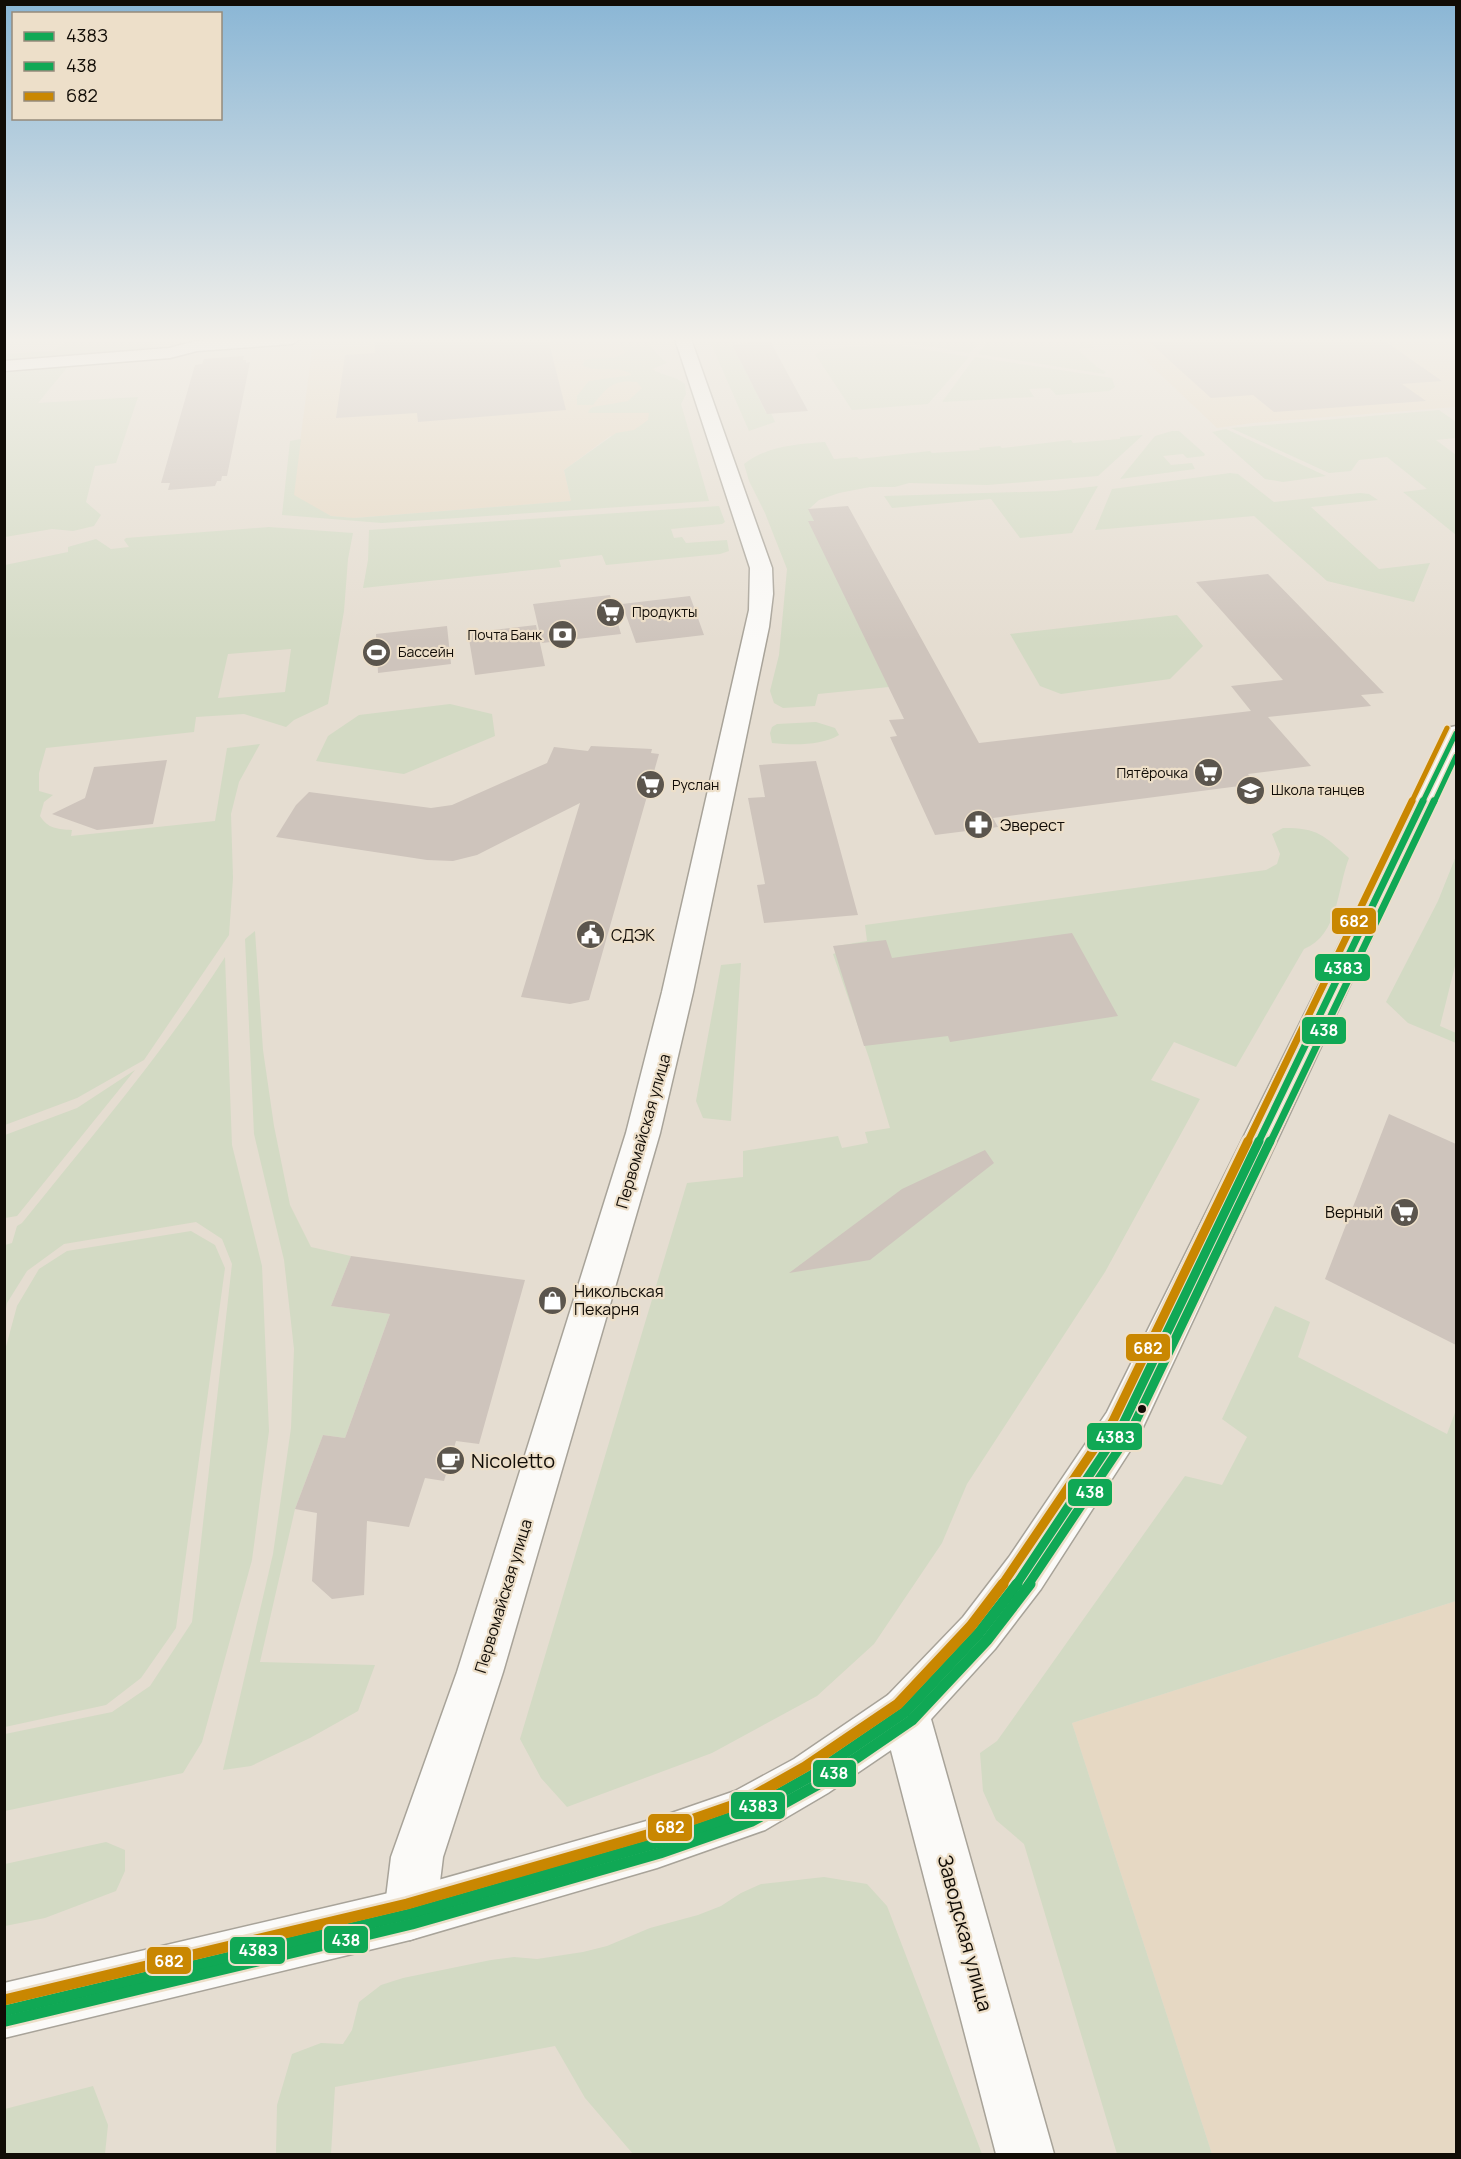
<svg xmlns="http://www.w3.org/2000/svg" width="1461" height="2159" font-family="Manrope,sans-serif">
<rect width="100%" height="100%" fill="#e5ddd1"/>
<!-- built -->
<path fill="#e6d8c3" d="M 369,339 L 645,339 L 674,432 L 610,436 L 564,470 L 571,501 L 353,518 L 331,516 L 293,496 L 312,350 L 369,346 Z
M 1123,339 L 1456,339 L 1456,407 L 1252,423 L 1217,428 Z
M 1456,1601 L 1456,2154 L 1212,2154 L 1072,1723 Z"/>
<!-- green -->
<path fill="#d3dac4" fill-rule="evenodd" d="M 69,339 L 153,339 L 149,352 L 5,362 L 5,354 L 53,351 Z
M 610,339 L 647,339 L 655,352 L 667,363 L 652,369 C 662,376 674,375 685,384 L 686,394 L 681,404 L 709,501 L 382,523 L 282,515 L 290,441 L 301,439 L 294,495 L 331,516 L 354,518 L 571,501 L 564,470 L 616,433 L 634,430 L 648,420 L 649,413 L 588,413 L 589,410 L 593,407 L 628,401 L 642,388 L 637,382 C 613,379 606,388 593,405 L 577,405 L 577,396 L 589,381 L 632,375 C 619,364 597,374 582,365 L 585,360 C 598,356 614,362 625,352 L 620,345 Z
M 709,339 L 735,339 L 737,343 L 733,344 L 753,386 L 757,385 L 757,394 L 766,413 L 771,413 L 775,422 L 749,431 Z
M 894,339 L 984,339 L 969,353 L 896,341 Z
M 991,339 L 1084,339 L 1093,348 L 1079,349 L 1079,351 L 1097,367 L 1106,372 L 1104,374 L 978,354 Z
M 892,344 L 969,357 L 928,404 L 852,410 L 815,354 L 826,349 Z
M 975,357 L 1112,378 L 1115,387 L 1109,391 L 1056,395 L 1050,388 L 1029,389 L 1034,397 L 942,402 Z
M 70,364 L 38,403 L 138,397 L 116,463 L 95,466 L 86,502 L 101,515 L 94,526 L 73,531 L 52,529 L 5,537 L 5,368 Z
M 1439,410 L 1456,422 L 1456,438 L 1436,440 L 1456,455 L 1456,535 L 1403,492 L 1427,489 L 1387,457 L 1359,460 L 1351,471 L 1329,473 L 1231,428 Z
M 1226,429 L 1326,476 L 1283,482 L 1265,479 L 1212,432 Z
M 1172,431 L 1179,431 L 1205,454 L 1204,456 L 1187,458 L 1183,454 L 1163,456 L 1171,465 L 1192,463 L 1195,469 L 1120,479 L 1155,436 Z
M 1143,435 L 1098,476 L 987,485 L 909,483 L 895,487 L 870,487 L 839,493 L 819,500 L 809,509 L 814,521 L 809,521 L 889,687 L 818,694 L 815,706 L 783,708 L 774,703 L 770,691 L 779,655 L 787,569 L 765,513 L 749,481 L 744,464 C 767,446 797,444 825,442 L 834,459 L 857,457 L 859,459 L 930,451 L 932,453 L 980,450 L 979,448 L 1000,446 L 1002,448 L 1071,440 L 1073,443 L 1120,439 L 1120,437 Z
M 1230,473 L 1238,474 L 1274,502 L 1360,493 L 1369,494 L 1378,500 L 1311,507 L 1379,569 L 1430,563 L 1414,602 L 1327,581 L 1254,516 L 1095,530 L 1112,489 Z
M 1098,486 L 1072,533 L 1020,538 L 991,499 L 892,508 L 884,496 L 1056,491 Z
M 719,506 L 725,522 L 722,524 L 671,529 L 674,538 L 682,537 L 686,543 L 727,540 L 729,551 L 720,554 L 606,565 L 602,555 L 559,560 L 561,567 L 363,588 L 368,560 L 369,530 Z
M 269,527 L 353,533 L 348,559 L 344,611 L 328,704 L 294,720 L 286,727 L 244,714 L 196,717 L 194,732 L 46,748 L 39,773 L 39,791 L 53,795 L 44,802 L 40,816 C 48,829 58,829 72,830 L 71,836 L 215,821 L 227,748 L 260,744 L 239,782 L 231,814 L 233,878 L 229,935 L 144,1060 L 77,1098 L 5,1125 L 5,565 L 68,552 L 68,547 L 96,539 L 111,549 L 129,547 L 124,540 L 126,538 ZM 291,649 L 285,692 L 218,698 L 228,654 Z
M 1177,615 L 1203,646 L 1170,679 L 1061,694 L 1040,686 L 1010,634 Z
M 450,704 L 492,714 L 495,736 L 404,774 L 316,761 L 328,736 L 359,715 Z
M 816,722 L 835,728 L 839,735 C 821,746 793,745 772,743 L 770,733 L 772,727 L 777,724 Z
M 1283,828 C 1319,828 1323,835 1349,858 C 1337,888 1339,935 1304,949 L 1236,1067 L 1174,1042 L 1151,1080 L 1200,1099 L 1105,1272 L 967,1484 L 942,1543 L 874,1644 L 817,1696 L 712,1753 L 567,1807 L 541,1778 L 520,1739 L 687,1183 L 743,1177 L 743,1151 L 838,1136 L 842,1148 L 868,1143 L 865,1132 L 890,1128 L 869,1058 L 833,954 L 839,952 L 837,946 L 867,941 L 865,925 L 1266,870 L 1277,864 L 1280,854 L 1272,834 Z
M 1456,856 L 1456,962 L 1440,1026 L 1456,1033 L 1456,1043 L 1408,1023 L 1386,1002 L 1438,901 Z
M 255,931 L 263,1050 L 274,1126 L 290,1205 L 311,1247 L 351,1256 L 331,1306 L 390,1314 L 345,1438 L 323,1435 L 295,1509 L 260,1662 L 375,1665 L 358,1711 L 310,1738 L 251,1766 L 223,1770 L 273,1554 L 291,1428 L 294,1349 L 284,1260 L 254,1134 L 245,939 Z
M 225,957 L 232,1145 L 262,1266 L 269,1431 L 252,1560 L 202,1742 L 183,1773 L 5,1811 L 5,1734 L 112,1712 L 150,1686 L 192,1622 L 232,1264 L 222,1239 L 196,1222 L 64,1244 L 27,1271 L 7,1303 L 5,1314 L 5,1245 L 12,1243 L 17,1226 L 22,1223 C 92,1136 165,1051 225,957 Z
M 741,963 L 731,1121 L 703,1118 L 696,1101 L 721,965 Z
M 135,1070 L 17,1216 L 5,1218 L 5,1135 L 77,1108 Z
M 191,1231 L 215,1245 L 225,1268 L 176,1628 L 141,1678 L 106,1705 L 5,1727 L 4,1354 L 17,1306 L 39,1269 L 67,1251 Z
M 1275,1306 L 1310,1322 L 1298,1357 L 1447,1434 L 1456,1410 L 1456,1601 L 1072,1723 L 1212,2154 L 1117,2154 L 1024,1844 L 996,1820 L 983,1791 L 980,1753 L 997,1741 L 1185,1476 L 1222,1485 L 1247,1437 L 1222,1419 Z
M 106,1842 L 125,1850 L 125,1871 L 116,1891 L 45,1918 L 5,1926 L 5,1864 Z
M 824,1877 L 867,1884 L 887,1906 L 982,2154 L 633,2154 L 585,2098 L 555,2046 L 335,2087 L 331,2154 L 276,2154 L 277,2105 L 292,2054 L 321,2043 L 343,2044 L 352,2030 L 359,2002 L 381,1985 L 403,1978 L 491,1960 L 514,1957 L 537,1959 L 583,1952 L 607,1946 L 650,1928 L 698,1915 L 721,1906 L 741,1893 L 761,1884 Z
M 93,2086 L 108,2125 L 105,2154 L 5,2154 L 5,2109 Z"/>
<!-- building -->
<path fill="#cec4bc" d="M 398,339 L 548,339 L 566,410 L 418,422 L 417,413 L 336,418 L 345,355 L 375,353 L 375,341 Z
M 1191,339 L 1382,339 L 1442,381 L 1402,384 L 1426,401 L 1274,412 L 1253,395 L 1211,398 L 1149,342 Z
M 770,341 L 808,411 L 767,414 L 732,344 Z
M 244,356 L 243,360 L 246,360 L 246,363 L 250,362 L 227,476 L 222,476 L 221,481 L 217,481 L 215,486 L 168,490 L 170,483 L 161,483 L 195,365 L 202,364 L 204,359 Z
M 848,506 L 979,743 L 1251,711 L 1231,686 L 1283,680 L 1196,582 L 1268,574 L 1384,693 L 1361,695 L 1371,706 L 1268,717 L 1311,766 L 1248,774 L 1255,784 L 993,818 L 998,827 L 935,835 L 890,737 L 897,736 L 889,720 L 904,719 L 808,521 L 814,521 L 808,509 Z
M 610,595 L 621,634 L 542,643 L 533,604 Z
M 690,596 L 704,635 L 636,643 L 622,604 Z
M 536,625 L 545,666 L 475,675 L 468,633 Z
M 447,626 L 451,664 L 378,673 L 376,634 Z
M 591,746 L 652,749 L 651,753 L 659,754 L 589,1000 L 570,1004 L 521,997 L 580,803 L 477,855 L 453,861 L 427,860 L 276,837 L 296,805 L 309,792 L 431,808 L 452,805 L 547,763 L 554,747 L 588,751 Z
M 167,760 L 153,824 L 97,830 L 52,814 L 85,798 L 94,767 Z
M 816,761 L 858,915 L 764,923 L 757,885 L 765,884 L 748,798 L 765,797 L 759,765 Z
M 1072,933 L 1118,1016 L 950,1042 L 948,1036 L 864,1046 L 833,946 L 886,940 L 892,958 Z
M 1389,1114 L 1456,1144 L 1456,1345 L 1325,1279 Z
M 985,1150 L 994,1163 L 870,1260 L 789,1273 L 902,1189 Z
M 351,1256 L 525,1280 L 479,1444 L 456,1441 L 444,1481 L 425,1478 L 409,1527 L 367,1521 L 364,1595 L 332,1599 L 312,1581 L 317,1513 L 295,1509 L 323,1435 L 345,1438 L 390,1314 L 331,1306 Z"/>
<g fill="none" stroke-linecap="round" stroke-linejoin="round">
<defs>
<path id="street" d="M 227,339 L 300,339 L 292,344 L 197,351 L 170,358 L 4,371 L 4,361 L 169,348 L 196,341 Z
M 675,339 L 691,339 L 772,568 L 773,594 L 769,627 L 693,992 L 660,1133 L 503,1672 L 443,1857 L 436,1914 L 429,1933 L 410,1940 L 391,1933 L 384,1914 L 391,1857 L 457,1672 L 626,1133 L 662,992 L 749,610 L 750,568 Z
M 905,1688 L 922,1695 L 929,1712 L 1054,2154 L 996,2154 L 881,1712 L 888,1695 Z"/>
<path id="secondary" d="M 1456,726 L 1456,758 L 1137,1440 L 1041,1589 L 995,1649 L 922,1729 L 828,1793 L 765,1830 L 657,1868 L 410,1940 L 4,2038 L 4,1983 L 410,1888 L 657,1818 L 735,1791 L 794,1759 L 888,1695 L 963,1617 L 1009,1557 L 1107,1412 L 1444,733 L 1447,728 Z"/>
</defs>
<!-- street casing -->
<use href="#street" stroke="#a8a399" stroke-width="3"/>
<!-- secondary casing -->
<use href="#secondary" stroke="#a8a399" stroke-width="3"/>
<!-- street -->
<use href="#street" fill="#fbfaf8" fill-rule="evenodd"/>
<!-- secondary -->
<use href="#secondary" fill="#fbfaf8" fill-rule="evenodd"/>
<defs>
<path id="bus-1-far3" d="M 1422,803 L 1456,733"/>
<path id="bus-1-far2" d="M 1258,1143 L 1423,801"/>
<path id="bus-1-far1" d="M 1016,1585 L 1122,1426 L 1259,1141"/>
<path id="bus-1" d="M 4,2011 L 410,1914 L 657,1843 L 747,1812 L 811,1776 L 905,1712 L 979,1633 L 1017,1584"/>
<path id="bus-2-far3" d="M 1434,803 L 1456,756"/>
<path id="bus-2-far2" d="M 1270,1143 L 1434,801"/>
<path id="bus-2-far1" d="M 1028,1585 L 1131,1431 L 1270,1141"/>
<path id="bus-2" d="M 6,2021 L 412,1924 L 660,1853 L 752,1821 L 817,1785 L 912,1720 L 987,1640 L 1030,1584"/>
<path id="bus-3-far3" d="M 1411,803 L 1447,728"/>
<path id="bus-3-far2" d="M 1247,1143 L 1412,801"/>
<path id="bus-3-far1" d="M 1002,1585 L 1113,1421 L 1248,1141"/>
<path id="bus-3" d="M 4,2000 L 407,1904 L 654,1833 L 743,1802 L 805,1767 L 898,1704 L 971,1626 L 1003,1584"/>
</defs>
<!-- bus-1-far3 casing -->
<use href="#bus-1-far3" stroke="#eddfc9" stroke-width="8"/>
<!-- bus-1-far2 casing -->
<use href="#bus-1-far2" stroke="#eddfc9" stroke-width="10"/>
<!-- bus-1-far1 casing -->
<use href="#bus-1-far1" stroke="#eddfc9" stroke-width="14"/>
<!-- bus-1 casing -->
<use href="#bus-1" stroke="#eddfc9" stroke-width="16"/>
<!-- bus-2-far3 casing -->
<use href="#bus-2-far3" stroke="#eddfc9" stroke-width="8"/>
<!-- bus-2-far2 casing -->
<use href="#bus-2-far2" stroke="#eddfc9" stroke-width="10"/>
<!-- bus-2-far1 casing -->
<use href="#bus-2-far1" stroke="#eddfc9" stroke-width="14"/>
<!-- bus-2 casing -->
<use href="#bus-2" stroke="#eddfc9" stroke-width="16"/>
<!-- bus-3-far3 casing -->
<use href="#bus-3-far3" stroke="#eddfc9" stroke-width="8"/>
<!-- bus-3-far2 casing -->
<use href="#bus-3-far2" stroke="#eddfc9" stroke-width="10"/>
<!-- bus-3-far1 casing -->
<use href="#bus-3-far1" stroke="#eddfc9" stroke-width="14"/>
<!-- bus-3 casing -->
<use href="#bus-3" stroke="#eddfc9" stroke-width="16"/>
<!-- bus-1-far3 -->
<use href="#bus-1-far3" stroke="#10a855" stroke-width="5"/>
<!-- bus-1-far2 -->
<use href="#bus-1-far2" stroke="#10a855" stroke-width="7"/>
<!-- bus-1-far1 -->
<use href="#bus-1-far1" stroke="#10a855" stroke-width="9"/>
<!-- bus-1 -->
<use href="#bus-1" stroke="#10a855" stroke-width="11"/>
<!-- bus-2-far3 -->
<use href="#bus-2-far3" stroke="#10a855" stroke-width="5"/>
<!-- bus-2-far2 -->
<use href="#bus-2-far2" stroke="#10a855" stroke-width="7"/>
<!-- bus-2-far1 -->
<use href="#bus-2-far1" stroke="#10a855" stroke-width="9"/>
<!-- bus-2 -->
<use href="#bus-2" stroke="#10a855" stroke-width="11"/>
<!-- bus-3-far3 -->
<use href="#bus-3-far3" stroke="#c98701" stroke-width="5"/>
<!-- bus-3-far2 -->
<use href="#bus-3-far2" stroke="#c98701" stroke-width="7"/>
<!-- bus-3-far1 -->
<use href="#bus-3-far1" stroke="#c98701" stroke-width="9"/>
<!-- bus-3 -->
<use href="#bus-3" stroke="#c98701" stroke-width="11"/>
</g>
<!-- sky -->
<linearGradient id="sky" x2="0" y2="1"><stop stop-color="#8ab6d5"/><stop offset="0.53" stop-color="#f3f0ea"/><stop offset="1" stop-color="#f3f0ea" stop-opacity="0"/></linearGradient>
<rect width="1461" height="641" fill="url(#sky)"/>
<!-- icons -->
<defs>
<symbol id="supermarket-disc" viewBox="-11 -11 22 22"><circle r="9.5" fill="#5b554d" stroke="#eddfc9"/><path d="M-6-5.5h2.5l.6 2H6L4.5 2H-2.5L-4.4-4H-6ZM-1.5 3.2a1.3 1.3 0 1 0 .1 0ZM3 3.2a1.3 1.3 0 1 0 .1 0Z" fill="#fff"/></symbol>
<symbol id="bank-disc" viewBox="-11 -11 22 22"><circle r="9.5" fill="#5b554d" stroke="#eddfc9"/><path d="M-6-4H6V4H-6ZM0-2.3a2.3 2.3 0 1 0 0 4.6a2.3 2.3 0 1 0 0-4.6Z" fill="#fff"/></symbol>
<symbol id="stadium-disc" viewBox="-11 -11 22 22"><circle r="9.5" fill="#5b554d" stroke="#eddfc9"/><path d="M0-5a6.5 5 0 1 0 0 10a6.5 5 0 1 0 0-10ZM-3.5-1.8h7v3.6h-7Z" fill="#fff"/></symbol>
<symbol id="school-disc" viewBox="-11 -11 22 22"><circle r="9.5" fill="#5b554d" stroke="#eddfc9"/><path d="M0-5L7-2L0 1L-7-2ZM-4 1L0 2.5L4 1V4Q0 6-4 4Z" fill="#fff"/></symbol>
<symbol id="pharmacy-disc" viewBox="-11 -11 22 22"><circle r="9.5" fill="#5b554d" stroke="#eddfc9"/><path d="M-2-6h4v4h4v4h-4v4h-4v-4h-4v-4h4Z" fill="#fff"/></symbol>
<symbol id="civic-disc" viewBox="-11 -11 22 22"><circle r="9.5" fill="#5b554d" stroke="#eddfc9"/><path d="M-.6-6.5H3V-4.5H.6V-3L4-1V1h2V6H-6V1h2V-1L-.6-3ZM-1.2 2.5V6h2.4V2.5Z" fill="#fff"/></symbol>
<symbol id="shop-disc" viewBox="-11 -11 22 22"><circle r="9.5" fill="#5b554d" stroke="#eddfc9"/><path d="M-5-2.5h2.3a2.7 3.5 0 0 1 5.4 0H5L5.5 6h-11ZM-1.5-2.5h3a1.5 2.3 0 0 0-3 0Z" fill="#fff"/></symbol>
<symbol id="cafe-disc" viewBox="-11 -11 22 22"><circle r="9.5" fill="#5b554d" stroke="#eddfc9"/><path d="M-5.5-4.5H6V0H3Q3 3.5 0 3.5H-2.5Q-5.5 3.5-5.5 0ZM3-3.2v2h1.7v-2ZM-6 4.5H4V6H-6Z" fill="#fff"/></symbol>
</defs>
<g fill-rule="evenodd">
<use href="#supermarket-disc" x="594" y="596" width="33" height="33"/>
<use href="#bank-disc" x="546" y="618" width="33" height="33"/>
<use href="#stadium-disc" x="360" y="636" width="33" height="33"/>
<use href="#supermarket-disc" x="1192" y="756" width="33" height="33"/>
<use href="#supermarket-disc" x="634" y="768" width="33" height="33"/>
<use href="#school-disc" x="1234" y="774" width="33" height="33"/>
<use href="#pharmacy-disc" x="962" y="808" width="33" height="33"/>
<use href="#civic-disc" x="574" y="918" width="33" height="33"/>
<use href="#supermarket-disc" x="1388" y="1196" width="33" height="33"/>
<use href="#shop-disc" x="536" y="1284" width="33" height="33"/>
<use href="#cafe-disc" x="434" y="1444" width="33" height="33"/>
</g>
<!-- markers -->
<circle fill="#110c06" stroke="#eddfc9" stroke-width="2" cx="1142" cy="1409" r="5"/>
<g text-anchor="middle" stroke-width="4.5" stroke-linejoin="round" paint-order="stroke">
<!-- far-poi labels -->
<g font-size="14" fill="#110c06" stroke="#eddfc9" text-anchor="start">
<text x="632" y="617">Продукты</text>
<text x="542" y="640" text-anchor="end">Почта Банк</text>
<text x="398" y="657">Бассейн</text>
<text x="1188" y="778" text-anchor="end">Пятёрочка</text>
<text x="672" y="790">Руслан</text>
<text x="1271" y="795">Школа танцев</text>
</g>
<!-- poi labels -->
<g font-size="16" fill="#110c06" stroke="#eddfc9" text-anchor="start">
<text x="1000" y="831">Эверест</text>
<text x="611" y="941">СДЭК</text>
<text x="1383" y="1218" text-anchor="end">Верный</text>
<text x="574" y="1297">Никольская<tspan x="574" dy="18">Пекарня</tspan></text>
</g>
<!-- street labels -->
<g font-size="16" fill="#110c06" stroke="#eddfc9">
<text transform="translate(643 1131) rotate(-74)" y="6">Первомайская улица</text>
<text transform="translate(503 1596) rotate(-73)" y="6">Первомайская улица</text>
</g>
<!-- near-poi labels -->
<g font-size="20" fill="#110c06" stroke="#eddfc9" text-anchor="start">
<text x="471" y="1468">Nicoletto</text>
</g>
<!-- near-street labels -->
<g font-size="20" fill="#110c06" stroke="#eddfc9">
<text transform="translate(965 1933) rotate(75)" y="7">Заводская улица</text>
</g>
</g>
<g stroke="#eddfc9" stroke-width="2">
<rect x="1331" y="907" width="46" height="28" rx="6" fill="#c98701"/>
<rect x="1314" y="953" width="57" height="29" rx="6" fill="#10a855"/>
<rect x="1301" y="1016" width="46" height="29" rx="6" fill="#10a855"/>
<rect x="1125" y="1333" width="46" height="29" rx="6" fill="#c98701"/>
<rect x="1086" y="1422" width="57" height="29" rx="6" fill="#10a855"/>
<rect x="1067" y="1478" width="46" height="29" rx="6" fill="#10a855"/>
<rect x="812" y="1759" width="45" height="29" rx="6" fill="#10a855"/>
<rect x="730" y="1791" width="56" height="29" rx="6" fill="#10a855"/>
<rect x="647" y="1813" width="46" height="29" rx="6" fill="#c98701"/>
<rect x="323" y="1925" width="46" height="29" rx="6" fill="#10a855"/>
<rect x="229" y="1936" width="57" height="29" rx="6" fill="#10a855"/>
<rect x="146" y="1946" width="46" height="29" rx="6" fill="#c98701"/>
</g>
<g font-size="16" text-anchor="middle" font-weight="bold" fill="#fff">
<text x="1354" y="927">682</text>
<text x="1343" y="974">438З</text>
<text x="1324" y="1036">438</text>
<text x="1148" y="1354">682</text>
<text x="1115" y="1443">438З</text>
<text x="1090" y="1498">438</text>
<text x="834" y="1779">438</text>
<text x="758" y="1812">438З</text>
<text x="670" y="1833">682</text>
<text x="346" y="1946">438</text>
<text x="258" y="1956">438З</text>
<text x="169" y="1967">682</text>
</g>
<!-- border -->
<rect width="1461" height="2159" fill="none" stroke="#110c06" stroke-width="12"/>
<!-- legend -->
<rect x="12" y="12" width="210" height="108" fill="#eddfc9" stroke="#958b7b" stroke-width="1.5"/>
<rect x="24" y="32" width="30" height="9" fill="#10a855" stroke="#958b7b" stroke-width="1.5"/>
<text x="66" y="42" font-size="18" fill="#110c06">438З</text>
<rect x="24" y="62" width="30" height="9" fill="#10a855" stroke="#958b7b" stroke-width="1.5"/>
<text x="66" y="72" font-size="18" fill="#110c06">438</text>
<rect x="24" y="92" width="30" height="9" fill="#c98701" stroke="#958b7b" stroke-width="1.5"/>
<text x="66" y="102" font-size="18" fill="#110c06">682</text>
</svg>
